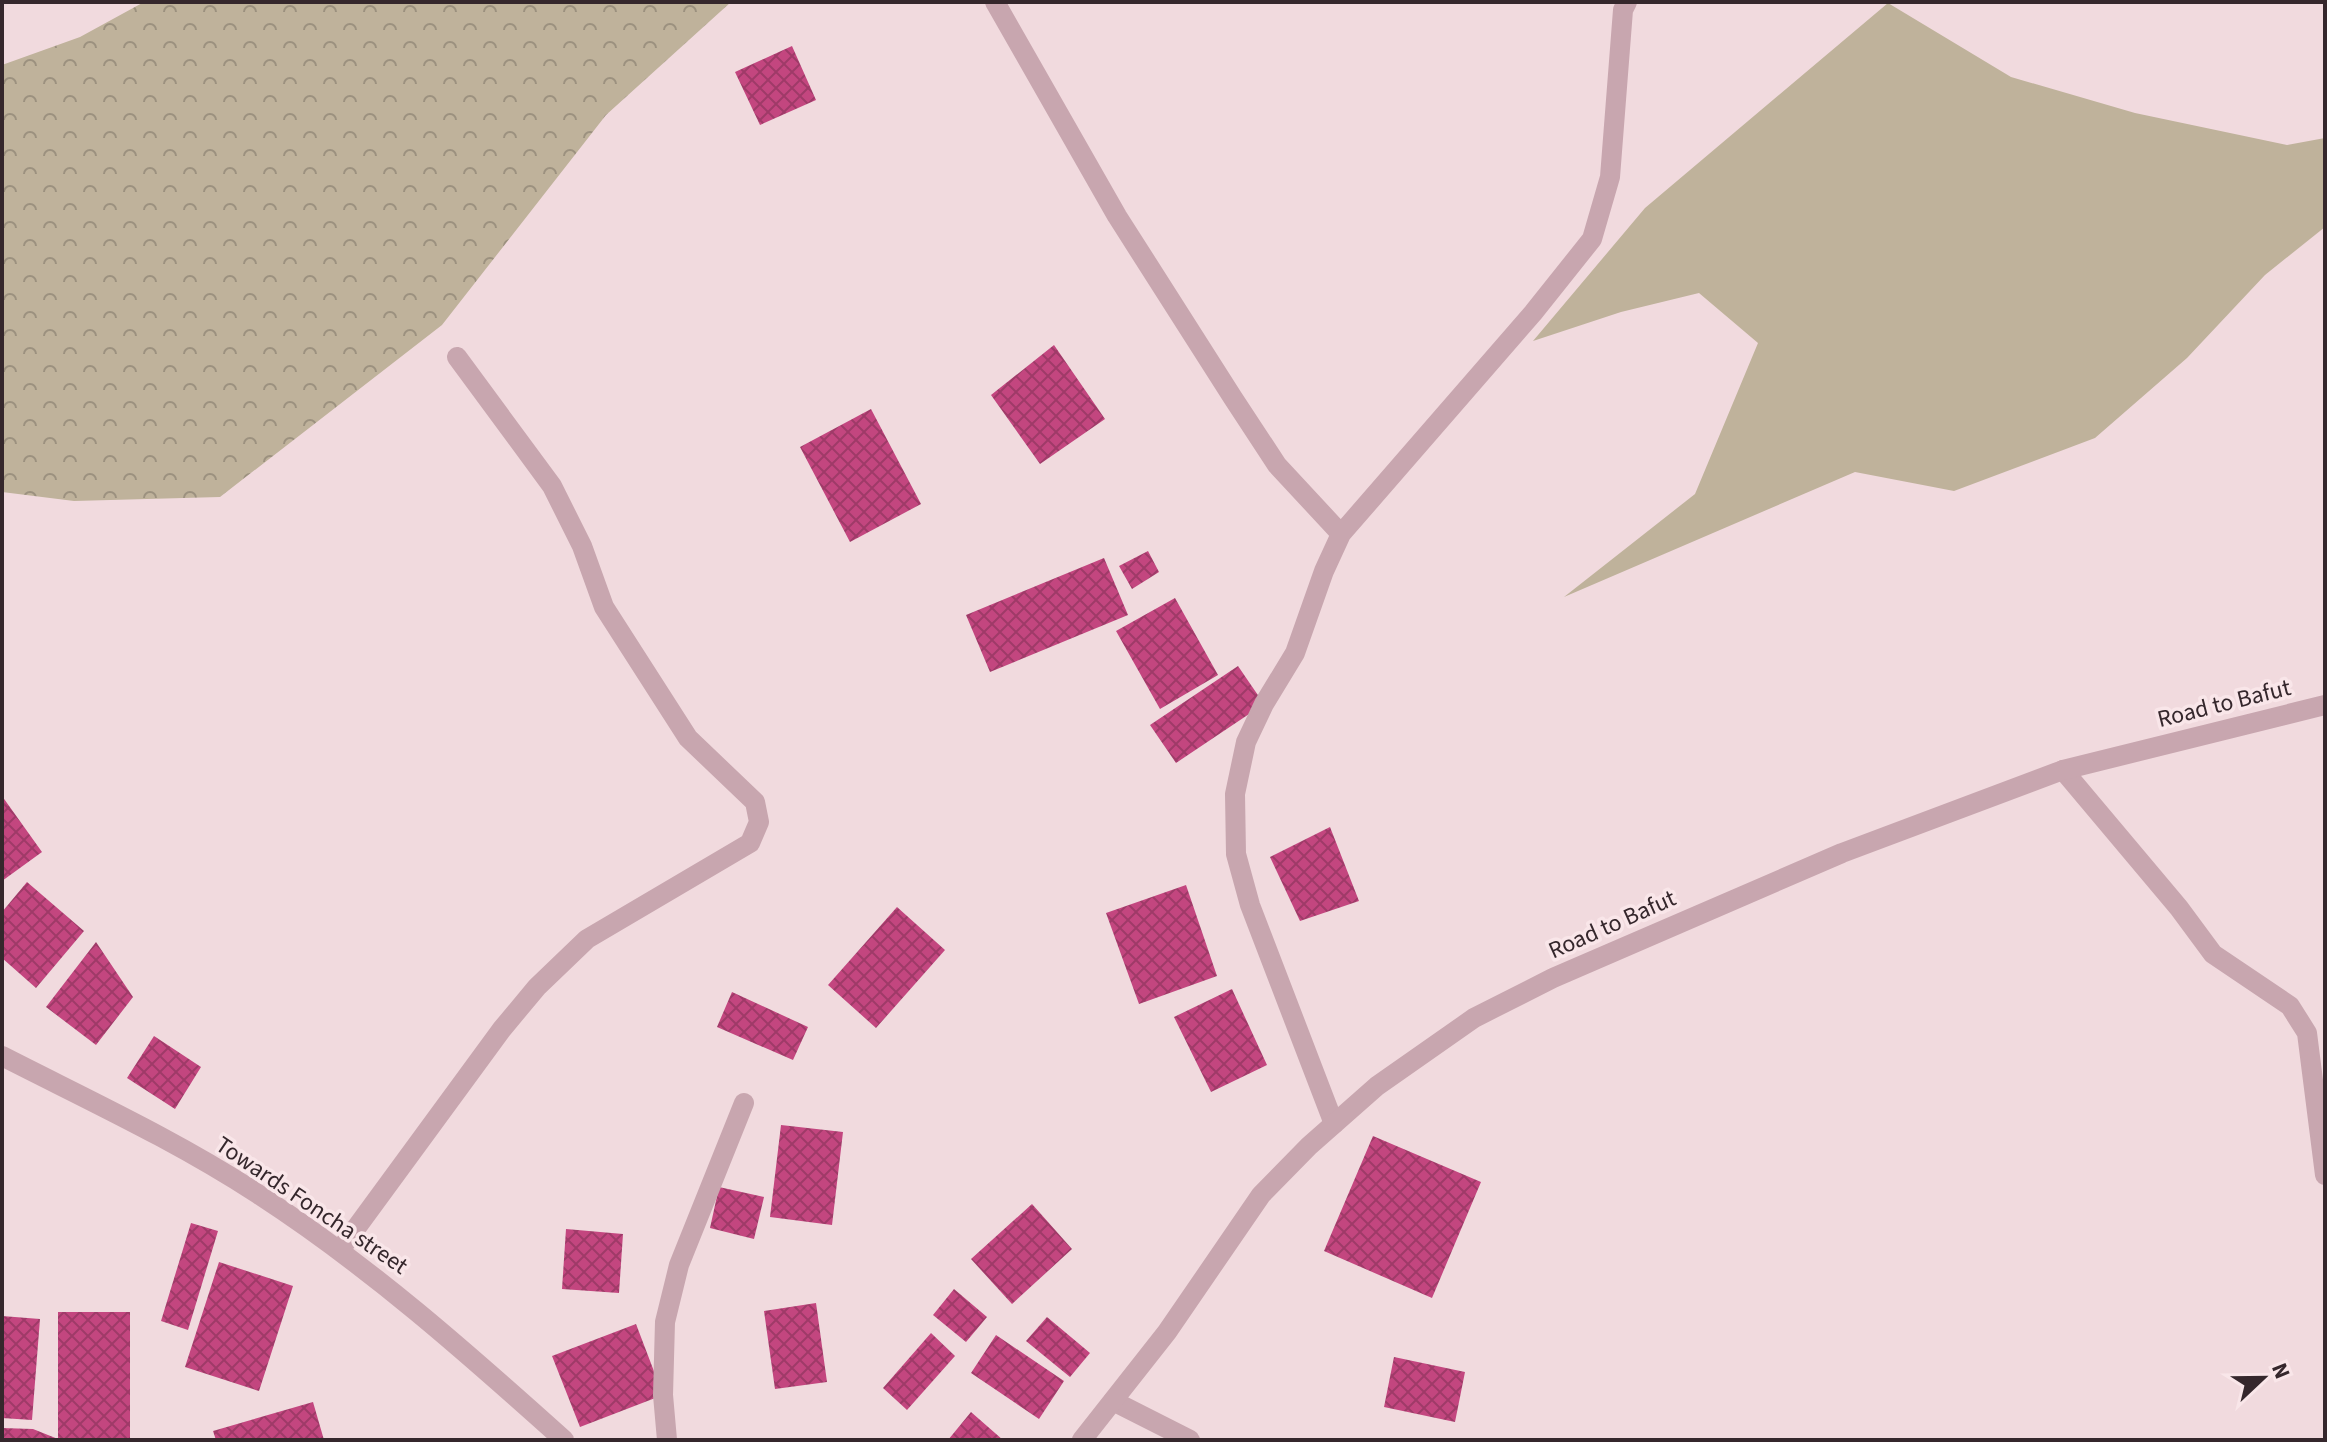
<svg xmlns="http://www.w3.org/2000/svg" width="2327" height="1442" font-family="'Source Sans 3',sans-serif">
<defs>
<pattern id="forest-crowns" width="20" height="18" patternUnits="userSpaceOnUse" patternTransform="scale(2)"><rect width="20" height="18" fill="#bfb29b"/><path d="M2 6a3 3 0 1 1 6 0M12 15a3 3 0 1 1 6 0" fill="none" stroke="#9c917f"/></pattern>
<pattern id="building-cross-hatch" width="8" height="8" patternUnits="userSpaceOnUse" patternTransform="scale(2)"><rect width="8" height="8" fill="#c3467f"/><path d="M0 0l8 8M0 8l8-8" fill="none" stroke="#9f3a68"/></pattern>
</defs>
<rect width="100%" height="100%" fill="#f1dade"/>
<!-- grass -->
<path fill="#bfb29b" d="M 1888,3 L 2011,77 L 2135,113 L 2287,145 L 2325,138 L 2325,227 L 2265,275 L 2187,358 L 2095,438 L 1954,491 L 1855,472 L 1564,597 L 1695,494 L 1758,343 L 1699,293 L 1621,312 L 1533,341 L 1645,208 Z"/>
<!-- forest -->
<path fill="url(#forest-crowns)" d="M 144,2 L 731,2 L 606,115 L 442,325 L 220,497 L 74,501 L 2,492 L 2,65 L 80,37 Z"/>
<!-- building -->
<path fill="url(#building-cross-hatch)" d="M 792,46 L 816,100 L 760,125 L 735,72 Z
M 1054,345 L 1105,419 L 1040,464 L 991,395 Z
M 871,409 L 921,504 L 850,542 L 800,447 Z
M 1148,551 L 1159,572 L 1132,589 L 1119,566 Z
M 1104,558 L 1128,615 L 990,672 L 966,615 Z
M 1175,598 L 1218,675 L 1160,709 L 1116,631 Z
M 1238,666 L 1264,704 L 1176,763 L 1150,725 Z
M 2,796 L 42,852 L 2,881 Z
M 1330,827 L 1359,901 L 1300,921 L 1270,857 Z
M 27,882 L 84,931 L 36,988 L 2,958 L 2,912 Z
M 1186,885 L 1217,976 L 1139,1004 L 1106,913 Z
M 897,907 L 945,950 L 876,1028 L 828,985 Z
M 96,942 L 133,997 L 96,1045 L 46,1007 Z
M 1232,989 L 1267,1065 L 1211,1092 L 1174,1017 Z
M 732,992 L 808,1027 L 793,1060 L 717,1027 Z
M 154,1036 L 201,1067 L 175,1109 L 127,1078 Z
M 781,1125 L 843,1132 L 832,1225 L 770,1217 Z
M 1373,1136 L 1481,1182 L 1432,1298 L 1324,1251 Z
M 719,1187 L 764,1197 L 754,1239 L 710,1228 Z
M 1032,1204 L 1072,1249 L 1012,1304 L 971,1259 Z
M 191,1223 L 218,1231 L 188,1330 L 161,1321 Z
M 566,1229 L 623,1234 L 619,1293 L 562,1289 Z
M 219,1262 L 293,1286 L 259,1391 L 185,1367 Z
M 954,1289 L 987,1317 L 966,1342 L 933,1315 Z
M 816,1303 L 827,1382 L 775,1389 L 764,1311 Z
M 58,1312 L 130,1312 L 130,1440 L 2,1440 L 2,1428 L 33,1429 L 58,1439 Z
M 2,1316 L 40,1319 L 32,1420 L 2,1418 Z
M 1047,1317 L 1090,1353 L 1070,1377 L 1026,1341 Z
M 636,1324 L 663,1395 L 580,1427 L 552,1356 Z
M 931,1333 L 955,1356 L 907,1410 L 883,1388 Z
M 996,1335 L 1064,1381 L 1039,1419 L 971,1373 Z
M 1394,1357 L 1465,1372 L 1455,1422 L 1384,1407 Z
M 313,1402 L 324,1440 L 216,1440 L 213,1431 Z
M 971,1412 L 1003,1440 L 948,1440 Z"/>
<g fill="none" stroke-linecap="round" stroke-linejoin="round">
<!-- minor -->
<path stroke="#c8a6af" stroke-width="20" d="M 995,2 L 1117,216 L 1233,398 L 1277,465 L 1341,534
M 2063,770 L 2179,908 L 2213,954 L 2290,1006 L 2307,1033 L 2325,1175
M 2,1056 C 88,1100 177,1141 258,1194 C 369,1266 466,1352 564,1440
M 1334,1124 L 1250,905 L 1236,854 L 1235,794 L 1246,742 L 1264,704 L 1295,653 L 1324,571 L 1341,534 L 1533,313 L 1592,239 L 1610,177 L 1623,10 L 1627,2
M 340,1250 L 502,1029 L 537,987 L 587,939 L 750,843 L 759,822 L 755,802 L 688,738 L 604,607 L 582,546 L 552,486 L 457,357
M 1113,1401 L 1190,1440
M 667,1440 L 663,1395 L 665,1322 L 679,1265 L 744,1103"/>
<!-- tertiary -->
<path stroke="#c8a6af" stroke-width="20" d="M 1082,1440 L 1167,1332 L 1261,1195 L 1309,1146 L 1377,1086 L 1474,1018 L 1553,978 L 1842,853 L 2063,770 L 2325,705"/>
</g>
<g text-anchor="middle" stroke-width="7" stroke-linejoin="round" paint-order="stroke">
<!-- street labels -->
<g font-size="24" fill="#35272c" stroke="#f9e6e9">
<text transform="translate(2224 703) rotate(-14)" y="8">Road to Bafut</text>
<text transform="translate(1612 924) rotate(-24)" y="8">Road to Bafut</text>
<text transform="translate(312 1205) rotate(34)" y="8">Towards Foncha street</text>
</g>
</g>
<!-- border -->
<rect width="2327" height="1442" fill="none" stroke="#35272c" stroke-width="8"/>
<!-- north arrow -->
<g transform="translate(2263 1378) rotate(68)" stroke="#f9e6e9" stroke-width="6" paint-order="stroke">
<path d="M0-6L14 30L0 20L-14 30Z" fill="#35272c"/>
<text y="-12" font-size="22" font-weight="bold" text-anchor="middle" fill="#35272c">N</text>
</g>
</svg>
